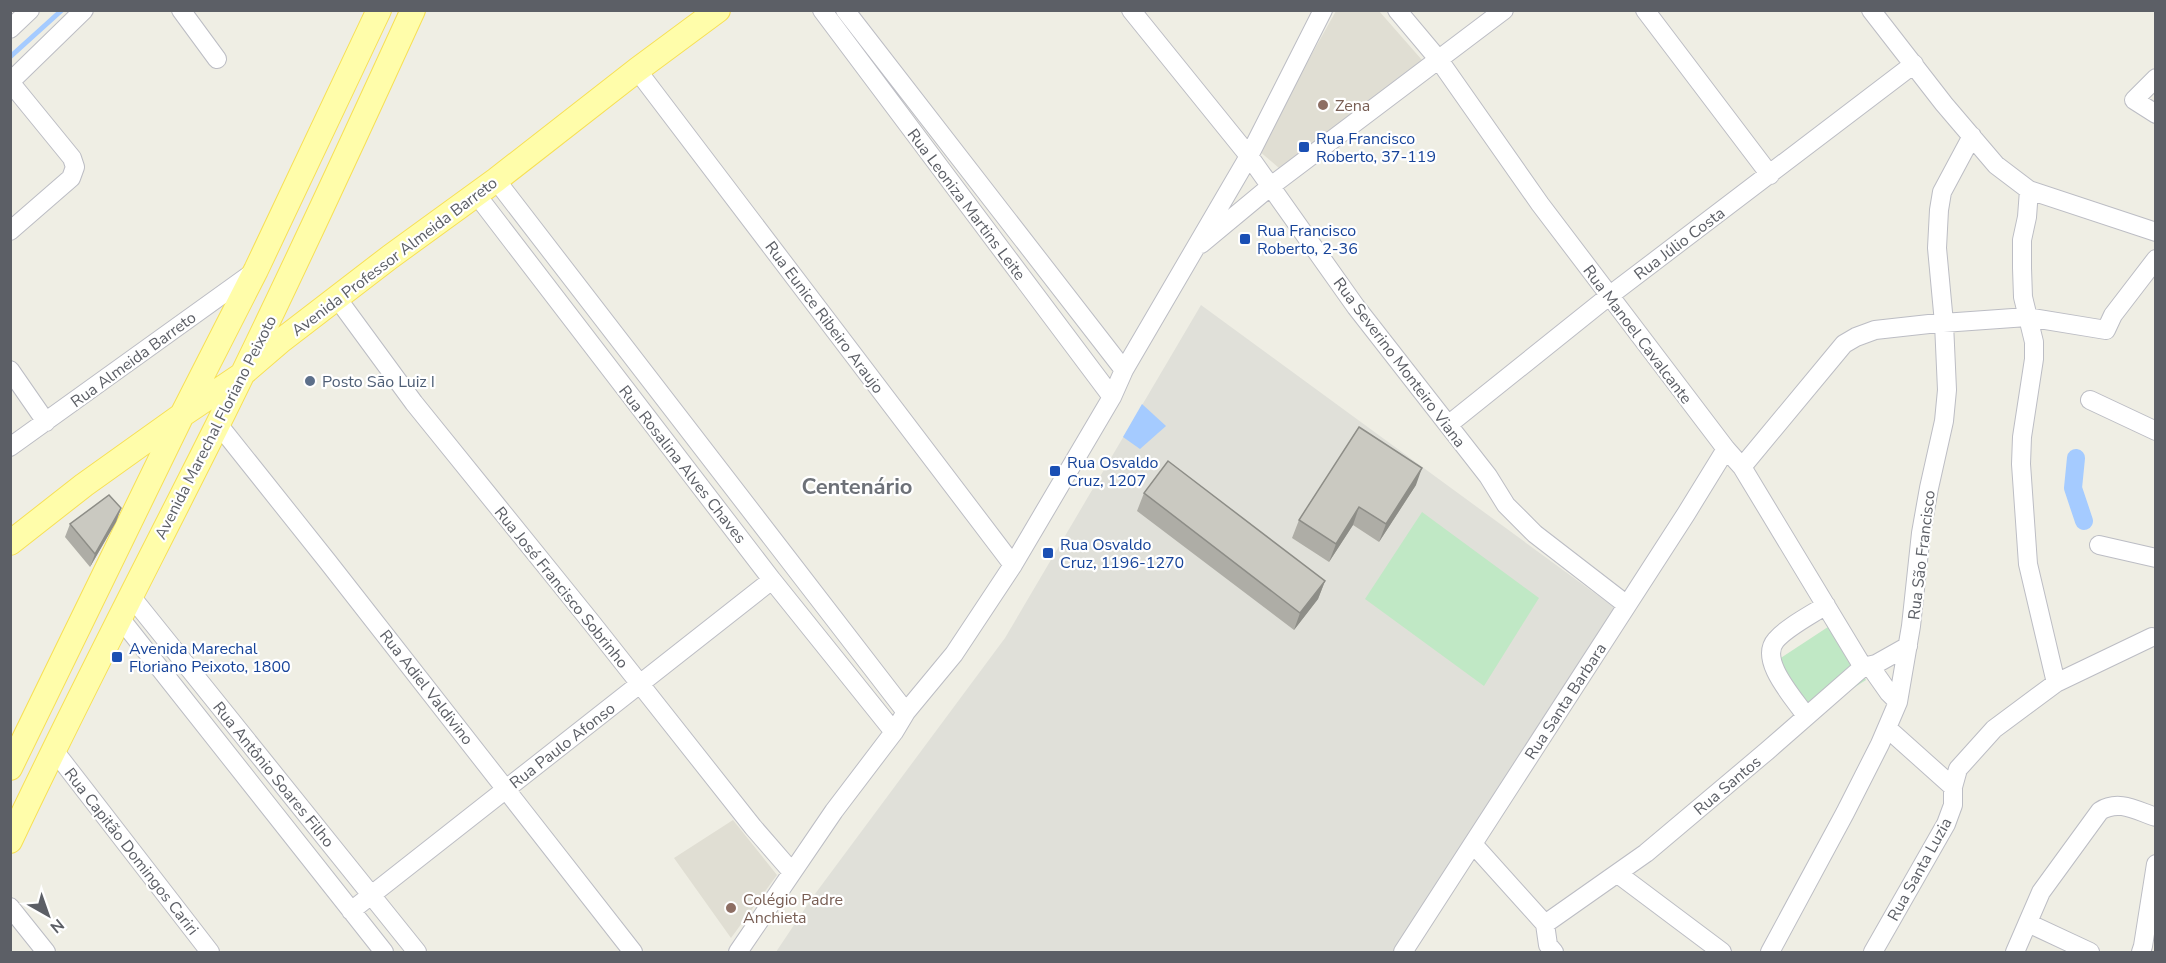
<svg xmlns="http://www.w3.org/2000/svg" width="2166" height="963" font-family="'Nunito Sans',sans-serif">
<rect width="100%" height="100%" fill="#efeee4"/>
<!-- industrial -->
<path fill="#e0e0d9" d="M 1201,305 L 1615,608 L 1394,952 L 776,952 L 812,898 L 1005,638 Z"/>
<!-- education -->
<path fill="#e0ded3" d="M 1336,11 L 1379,11 L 1422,60 L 1279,168 L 1258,150 Z
M 733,820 L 777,875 L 731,938 L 674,858 Z"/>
<!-- green -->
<path fill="#c0e8c5" d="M 1422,512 L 1539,598 L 1484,686 L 1365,599 Z
M 1834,623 L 1866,680 L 1809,716 L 1773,663 Z"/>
<!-- water -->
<path fill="#a5cbff" d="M 1142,404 L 1166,426 L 1140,449 L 1123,437 Z"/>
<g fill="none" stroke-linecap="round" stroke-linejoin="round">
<!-- stream -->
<path stroke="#a5cbff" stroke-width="5" d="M 10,57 L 62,10"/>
<!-- canal -->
<path stroke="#a5cbff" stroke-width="18" d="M 2076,458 L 2073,488 L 2084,521"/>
<defs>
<path id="minor" d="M 181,10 L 217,59
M 822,10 L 1112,397
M 845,10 L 1124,370
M 1131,10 L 1249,156 L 1356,307 L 1488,476 L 1506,505 L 1535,534 L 1627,605
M 1397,10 L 1439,60 L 1540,204 L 1726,449 L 1742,467 L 1863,667
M 1645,10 L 1770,175
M 1871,10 L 1944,104 L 1996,165 L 2029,190 L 2156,232
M 10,29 L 30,10
M 637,70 L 1013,565
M 2156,78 L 2134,100 L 2156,114
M 10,82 L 72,158 L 75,167 L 71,178 L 10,231
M 10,82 L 84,10
M 496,180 L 906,712
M 2029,190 L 2027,217 L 2022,240 L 2022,268 L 2023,297 L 2034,342 L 2034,359 L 2022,437 L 2021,464 L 2028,564 L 2056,683
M 476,194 L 772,580 L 894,732
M 1201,244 L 1271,186 L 1504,10
M 337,298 L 414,403 L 591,622 L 753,827 L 792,872
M 10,370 L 46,422
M 2090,400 L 2156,431
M 218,424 L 328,562 L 633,952
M 1448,425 L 1609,296 L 1914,64
M 10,447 L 255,271
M 1742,467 L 1844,344 L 1856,337 L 1875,330 L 1929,324 L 2027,317 L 2106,330 L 2113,315 L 2156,259
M 2099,545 L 2156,558
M 130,595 L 417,952
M 120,618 L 384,952
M 1870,666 L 1889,693 L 1898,702
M 1806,716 C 1794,698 1758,660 1776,640 C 1787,627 1811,615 1826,605
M 1887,728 L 1953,787
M 53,749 L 210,952
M 1473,844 L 1545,924 L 1548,945 L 1554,952
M 1618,874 L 1722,952
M 10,907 L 46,952
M 351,911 L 772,580
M 2028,923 L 2090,952
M 1545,924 L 1646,853 L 1767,751 L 1863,667 L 1876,664 L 1908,646
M 738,952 L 834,811 L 894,732 L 906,712 L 954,654 L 1013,565 L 1112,397 L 1124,370 L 1249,156 L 1323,10
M 1403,952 L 1686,514 L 1726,449
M 1770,952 L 1845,813 L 1880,744 L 1898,702 L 1911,626 L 1921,533 L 1929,488 L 1944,421 L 1947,390 L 1944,323 L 1937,248 L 1939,210 L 1942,192 L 1972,136
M 1873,952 L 1946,824 L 1953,805 L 1953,787 L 1958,769 L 1994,729 L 2056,683 L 2152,637
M 2015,952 L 2041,892 L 2100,811 C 2119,799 2137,811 2156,817
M 2141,952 L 2143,946 L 2156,864"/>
<path id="major" d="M 10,543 L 84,485 L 182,415 L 240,376 L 282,340 L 390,257 L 496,180 L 637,70 L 718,10
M 10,768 L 182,415 L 256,270 L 379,10
M 10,841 C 76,701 148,564 217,426 C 285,289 349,150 413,10"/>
</defs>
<!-- minor casing -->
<use href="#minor" stroke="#bcbdc4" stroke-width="20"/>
<!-- major casing -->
<use href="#major" stroke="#f7e056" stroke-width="26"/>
<!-- minor -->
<use href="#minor" stroke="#fff" stroke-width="18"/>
<!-- major -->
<use href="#major" stroke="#fffdaa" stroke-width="24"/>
</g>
<!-- wall -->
<path fill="#aeada6" d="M 1416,485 L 1379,542 L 1353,525 L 1329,562 L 1292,538 L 1299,520 Z
M 1144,493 L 1325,581 L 1318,599 L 1294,630 L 1137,511 Z
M 121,508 L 116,522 L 90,567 L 65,537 L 70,524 Z"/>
<!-- shaded-wall -->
<path fill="#8d8d87" d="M 1422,468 L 1416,485 L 1379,542 L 1386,524 Z
M 1359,507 L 1353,525 L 1329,562 L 1336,544 Z
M 121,508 L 116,522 L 90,567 L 95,554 Z
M 1325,581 L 1318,599 L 1294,630 L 1300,613 Z"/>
<!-- building -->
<path fill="#cac9c1" stroke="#8d8d87" stroke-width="1.5" d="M 1359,427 L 1422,468 L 1386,524 L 1359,507 L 1336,544 L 1299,520 Z
M 1168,461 L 1325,581 L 1300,613 L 1144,493 Z
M 109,495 L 121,508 L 95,554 L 70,524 Z"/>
<!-- markers -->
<g fill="#8d6e63" stroke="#fff" stroke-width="2">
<circle cx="1323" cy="105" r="6"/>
<circle cx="731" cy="908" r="6"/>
</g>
<g fill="#1a4fb4" stroke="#fff" stroke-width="2">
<rect x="1298" y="141" width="12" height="12" rx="3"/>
<rect x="1239" y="233" width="12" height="12" rx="3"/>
<rect x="1049" y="465" width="12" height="12" rx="3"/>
<rect x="1042" y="547" width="12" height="12" rx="3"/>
<rect x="111" y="651" width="12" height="12" rx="3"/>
</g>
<circle fill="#5c6f8a" stroke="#fff" stroke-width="2" cx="310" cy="381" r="6"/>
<g text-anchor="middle" stroke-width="4.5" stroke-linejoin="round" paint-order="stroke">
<!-- education labels -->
<g font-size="16" fill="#785e54" stroke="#fff" text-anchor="start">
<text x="1335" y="111">Zena</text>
<text x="743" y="905">Colégio Padre<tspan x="743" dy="18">Anchieta</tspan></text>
</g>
<!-- transit labels -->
<g font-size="16" fill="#164399" stroke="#fff" text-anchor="start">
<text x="1316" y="144">Rua Francisco<tspan x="1316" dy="18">Roberto, 37-119</tspan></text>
<text x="1257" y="236">Rua Francisco<tspan x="1257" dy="18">Roberto, 2-36</tspan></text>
<text x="1067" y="468">Rua Osvaldo<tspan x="1067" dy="18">Cruz, 1207</tspan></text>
<text x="1060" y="550">Rua Osvaldo<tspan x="1060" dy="18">Cruz, 1196-1270</tspan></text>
<text x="129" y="654">Avenida Marechal<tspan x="129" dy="18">Floriano Peixoto, 1800</tspan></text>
</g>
<!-- street labels -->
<g font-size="16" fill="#5c5f66" stroke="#fff">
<text transform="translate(967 204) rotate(53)" y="6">Rua Leoniza Martins Leite</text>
<text transform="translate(1679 243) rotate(-37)" y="6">Rua Júlio Costa</text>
<text transform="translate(394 256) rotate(-37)" y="6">Avenida Professor Almeida Barreto</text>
<text transform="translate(825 317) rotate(53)" y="6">Rua Eunice Ribeiro Araujo</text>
<text transform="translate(1638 334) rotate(53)" y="6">Rua Manoel Cavalcante</text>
<text transform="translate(133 359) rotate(-36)" y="6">Rua Almeida Barreto</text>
<text transform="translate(1400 362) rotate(53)" y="6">Rua Severino Monteiro Viana</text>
<text transform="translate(215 427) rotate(-63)" y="6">Avenida Marechal Floriano Peixoto</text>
<text transform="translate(683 464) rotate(52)" y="6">Rua Rosalina Alves Chaves</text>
<text transform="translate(1921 555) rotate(-83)" y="6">Rua São Francisco</text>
<text transform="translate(562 587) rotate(51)" y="6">Rua José Francisco Sobrinho</text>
<text transform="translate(427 687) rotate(52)" y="6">Rua Adiel Valdivino</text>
<text transform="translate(1565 701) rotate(-57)" y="6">Rua Santa Barbara</text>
<text transform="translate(562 745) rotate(-38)" y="6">Rua Paulo Afonso</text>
<text transform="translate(274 774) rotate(51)" y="6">Rua Antônio Soares Filho</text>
<text transform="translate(1727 785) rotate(-40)" y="6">Rua Santos</text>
<text transform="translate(132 851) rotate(52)" y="6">Rua Capitão Domingos Cariri</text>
<text transform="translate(1919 869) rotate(-61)" y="6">Rua Santa Luzia</text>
</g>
<!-- service labels -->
<g font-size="16" fill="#4e5e75" stroke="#fff" text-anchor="start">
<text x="322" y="387">Posto São Luiz I</text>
</g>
<!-- district labels -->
<g font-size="22" font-weight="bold" fill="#6d7178" stroke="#fff">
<text x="857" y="494">Centenário</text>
</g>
</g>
<!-- border -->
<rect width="2166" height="963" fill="none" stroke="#5c5f66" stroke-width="24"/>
<!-- north arrow -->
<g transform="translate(48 915) rotate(140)" stroke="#ffffff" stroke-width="4.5" paint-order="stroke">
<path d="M0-4.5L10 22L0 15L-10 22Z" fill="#5c5f66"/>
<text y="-9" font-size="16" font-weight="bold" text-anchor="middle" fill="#5c5f66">N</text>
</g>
</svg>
